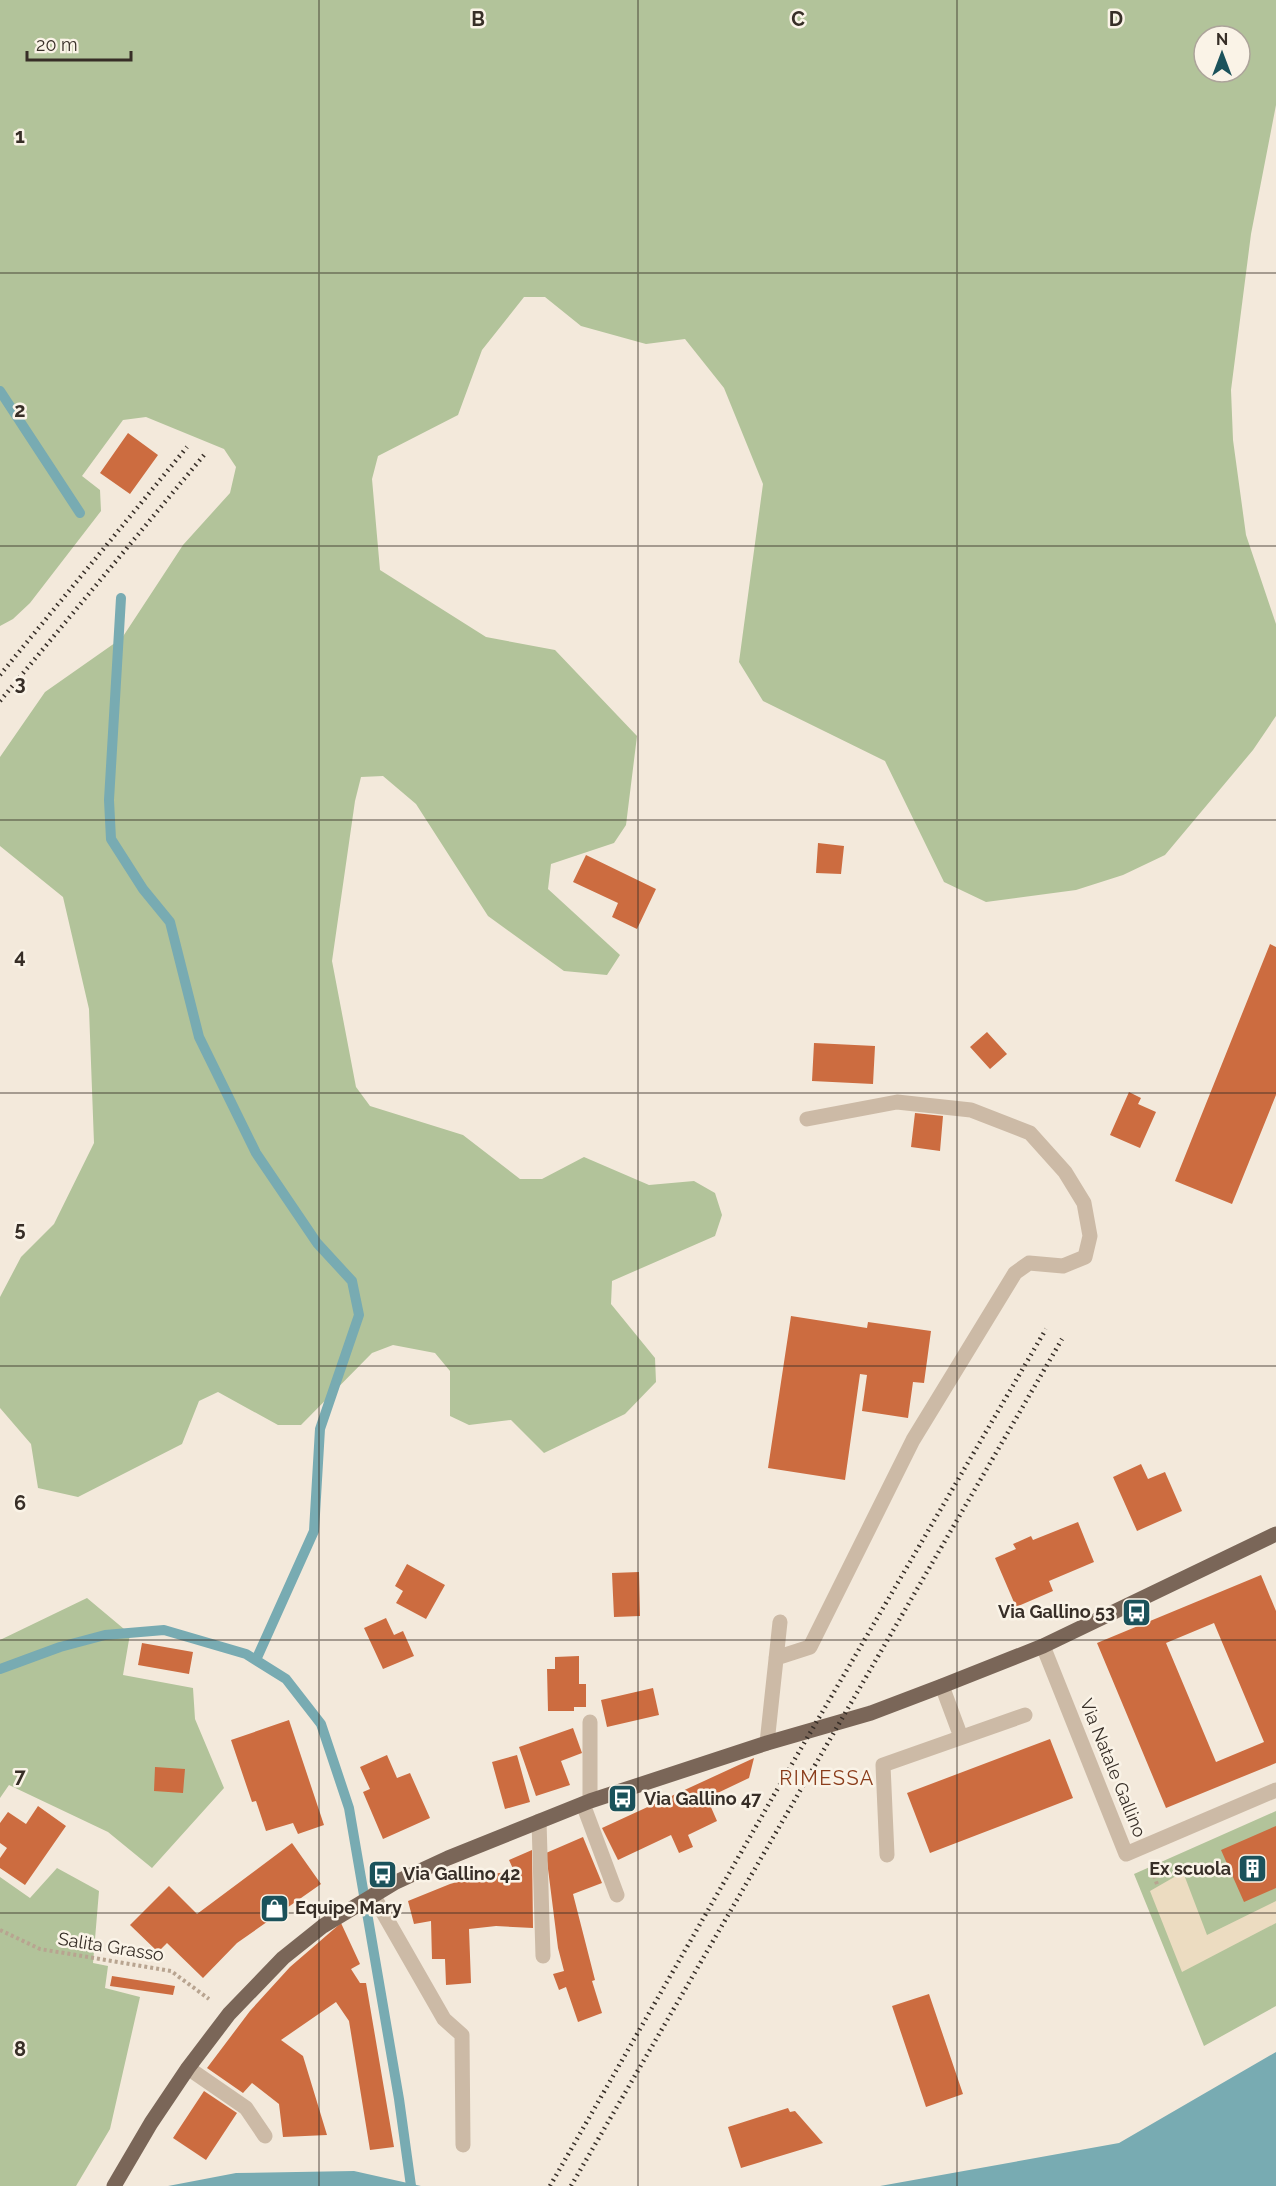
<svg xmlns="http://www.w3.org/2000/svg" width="1276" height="2186" font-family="Raleway,sans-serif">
<rect width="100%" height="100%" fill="#f3e9db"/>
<!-- green -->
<path fill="#b2c39a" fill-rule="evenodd" d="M 0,0 L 1276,0 L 1276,105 L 1251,234 L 1231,390 L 1233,440 L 1246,535 L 1276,624 L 1276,716 L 1253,750 L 1165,855 L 1123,875 L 1076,890 L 986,902 L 944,882 L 885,761 L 763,701 L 739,662 L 763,484 L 724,388 L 685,339 L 646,344 L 581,326 L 545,297 L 524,297 L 482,350 L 458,415 L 378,456 L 372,479 L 380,570 L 486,637 L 555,650 L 637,736 L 626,825 L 614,843 L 551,864 L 548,889 L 620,955 L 607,975 L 564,971 L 488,916 L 416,804 L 383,776 L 361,777 L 355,801 L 332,961 L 356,1087 L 370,1106 L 463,1135 L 520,1179 L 542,1179 L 584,1157 L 649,1185 L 694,1181 L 715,1193 L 722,1215 L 715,1236 L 612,1281 L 611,1304 L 655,1358 L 656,1382 L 625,1414 L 544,1453 L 511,1420 L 469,1425 L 450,1416 L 450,1371 L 435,1353 L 393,1345 L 372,1353 L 301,1425 L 278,1425 L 218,1392 L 199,1401 L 182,1444 L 78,1497 L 38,1488 L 31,1444 L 0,1408 L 0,1297 L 21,1257 L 54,1224 L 94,1143 L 89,1009 L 63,897 L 0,846 L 0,757 L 45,692 L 122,638 L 183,545 L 230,493 L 236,467 L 224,449 L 146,417 L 123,420 L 82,476 L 100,490 L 101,511 L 30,603 L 13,619 L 0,626 ZM 1204,36 L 1240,36 L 1240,72 L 1204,72 Z
M 87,1598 L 130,1634 L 123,1675 L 193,1688 L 195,1719 L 224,1788 L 152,1868 L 108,1832 L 9,1785 L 0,1798 L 0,1640 Z
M 1276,1811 L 1276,2006 L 1204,2046 L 1134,1874 Z
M 57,1868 L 99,1891 L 93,1963 L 108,1966 L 105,1988 L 140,1997 L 110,2129 L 76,2186 L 0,2186 L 0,1877 L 30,1898 Z"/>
<!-- plaza -->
<path fill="#ecdcc1" d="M 1183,1872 L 1207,1935 L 1276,1901 L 1276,1923 L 1182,1972 L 1150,1891 Z"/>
<!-- water -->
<path fill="#78abb2" d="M 1276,2052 L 1276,2186 L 880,2186 L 1119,2143 Z
M 354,2171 L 421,2186 L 168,2186 L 236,2173 Z"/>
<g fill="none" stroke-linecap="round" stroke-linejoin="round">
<!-- stream -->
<path stroke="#78abb2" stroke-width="10" d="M 0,391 L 80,513
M 121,598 L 109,800 L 111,839 L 143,889 L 170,922 L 199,1037 L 256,1153 L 317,1243 L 352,1281 L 359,1315 L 320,1429 L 314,1531 L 256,1660
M 0,1669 L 60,1647 L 105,1635 L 164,1630 L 246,1654 L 286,1679 L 321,1724 L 349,1808 L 399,2099 L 411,2186"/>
</g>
<!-- building -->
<path fill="#cc6c40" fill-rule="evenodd" d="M 128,433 L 158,455 L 130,494 L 100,473 Z
M 818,843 L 844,846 L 841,874 L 816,873 Z
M 586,855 L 656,889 L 637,929 L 612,917 L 618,903 L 573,882 Z
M 1270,944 L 1276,947 L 1276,1095 L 1232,1204 L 1175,1181 Z
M 987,1032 L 1007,1054 L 990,1069 L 970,1047 Z
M 814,1043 L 875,1046 L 873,1084 L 812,1081 Z
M 1129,1092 L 1141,1098 L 1138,1104 L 1156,1112 L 1140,1148 L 1110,1135 Z
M 915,1113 L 943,1116 L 940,1151 L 911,1147 Z
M 791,1316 L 867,1328 L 868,1322 L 931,1331 L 924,1383 L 913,1382 L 908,1418 L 862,1411 L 867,1375 L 860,1374 L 845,1480 L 768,1468 Z
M 1141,1464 L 1148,1479 L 1165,1472 L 1182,1511 L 1137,1531 L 1113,1477 Z
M 1078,1522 L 1094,1562 L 1049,1581 L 1053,1591 L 1016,1607 L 995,1558 L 1016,1549 L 1013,1544 L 1031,1536 L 1033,1540 Z
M 407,1564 L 445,1585 L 426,1619 L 396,1603 L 403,1591 L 395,1586 Z
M 639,1572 L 640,1616 L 614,1617 L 612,1573 Z
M 1261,1575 L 1276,1611 L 1276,1763 L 1166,1808 L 1097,1643 ZM 1214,1623 L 1264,1742 L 1216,1762 L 1166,1643 Z
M 386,1618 L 394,1635 L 403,1631 L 414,1656 L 383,1669 L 364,1628 Z
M 142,1643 L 193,1652 L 189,1674 L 138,1665 Z
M 579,1656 L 579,1684 L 586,1684 L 586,1707 L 574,1707 L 574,1711 L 548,1711 L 547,1669 L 555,1669 L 555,1657 Z
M 653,1688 L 659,1715 L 607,1727 L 601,1700 Z
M 289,1720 L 324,1825 L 298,1834 L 293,1823 L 266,1831 L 256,1801 L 252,1802 L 231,1740 Z
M 573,1728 L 582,1753 L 561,1761 L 570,1785 L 536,1796 L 519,1747 Z
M 1050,1739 L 1073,1798 L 930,1853 L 907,1793 Z
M 387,1755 L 397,1778 L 410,1773 L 430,1818 L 383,1839 L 363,1792 L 370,1789 L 360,1767 Z
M 517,1755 L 530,1802 L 505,1809 L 492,1762 Z
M 754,1758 L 749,1778 L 707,1798 L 717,1821 L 688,1835 L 693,1847 L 679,1853 L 671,1835 L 618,1860 L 602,1828 Z
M 155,1767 L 185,1769 L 183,1793 L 154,1791 Z
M 38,1806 L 66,1826 L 25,1885 L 0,1868 L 0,1858 L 7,1848 L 0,1843 L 0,1823 L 8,1812 L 26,1824 Z
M 1276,1826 L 1276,1888 L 1244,1902 L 1221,1850 Z
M 583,1837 L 602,1883 L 573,1894 L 595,1980 L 592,1981 L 602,2013 L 578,2022 L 566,1987 L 559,1990 L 553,1974 L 564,1971 L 558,1948 L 546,1853 Z
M 292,1843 L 321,1884 L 237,1943 L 203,1978 L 167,1943 L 158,1952 L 130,1925 L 169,1886 L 197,1914 Z
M 532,1850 L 533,1928 L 496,1926 L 469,1929 L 471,1983 L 446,1985 L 445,1959 L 432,1959 L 431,1921 L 414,1924 L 408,1901 L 450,1884 L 478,1876 L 514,1871 L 509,1860 Z
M 341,1923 L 360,1964 L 351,1969 L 360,1983 L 366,1983 L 394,2147 L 370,2150 L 349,2021 L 336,2002 L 281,2040 L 303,2056 L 327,2135 L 283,2137 L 279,2104 L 252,2083 L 243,2093 L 207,2068 L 250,2011 L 290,1967 Z
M 112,1976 L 175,1986 L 173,1995 L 110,1986 Z
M 929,1994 L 963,2094 L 926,2107 L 892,2006 Z
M 204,2091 L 237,2113 L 206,2160 L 173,2138 Z
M 788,2108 L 790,2112 L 795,2111 L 823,2143 L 741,2168 L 728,2127 Z"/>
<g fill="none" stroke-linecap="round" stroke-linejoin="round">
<!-- path -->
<path stroke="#b8a490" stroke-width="4" stroke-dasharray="3 3" stroke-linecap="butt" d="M 1152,1870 L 1158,1887
M 0,1930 L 40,1949 L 171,1971 L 209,1999"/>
<!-- service -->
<path stroke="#ccbaa6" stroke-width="15" d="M 776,1658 L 810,1647 L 913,1440 L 1015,1273 L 1029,1263 L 1063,1266 L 1085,1257 L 1090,1236 L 1084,1203 L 1065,1172 L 1030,1133 L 971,1110 L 897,1102 L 807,1119
M 942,1686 L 961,1737
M 590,1722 L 590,1801
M 767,1743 L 780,1622
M 583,1804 L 617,1895
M 539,1821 L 543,1956
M 887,1855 L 883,1765 L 1025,1715
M 373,1895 L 444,2019 L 462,2035 L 463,2145
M 188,2068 L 246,2108 L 265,2136"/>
<!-- minor -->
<path stroke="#ccbaa6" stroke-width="15" d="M 1043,1646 L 1126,1854 L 1276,1790"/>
<!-- primary -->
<path stroke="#7a6658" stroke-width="15" d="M 114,2186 L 151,2123 L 188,2068 L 229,2014 L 283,1958 L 323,1926 L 394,1883 L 448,1858 L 590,1801 L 767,1743 L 871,1713 L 942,1686 L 1043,1646 L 1276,1534"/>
<!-- rail -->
<path stroke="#372e27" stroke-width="4.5" stroke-dasharray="1.5 4.5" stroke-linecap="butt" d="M 0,675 L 187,447
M 0,701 L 204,455
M 550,2186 L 782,1781 L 1046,1329
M 571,2186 L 1062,1339"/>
</g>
<!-- grid -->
<path fill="none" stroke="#372e27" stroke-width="1.5" stroke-opacity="0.55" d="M 319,0 L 319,2186M 638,0 L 638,2186M 957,0 L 957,2186M 0,273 L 1276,273M 0,546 L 1276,546M 0,820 L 1276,820M 0,1093 L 1276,1093M 0,1366 L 1276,1366M 0,1640 L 1276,1640M 0,1913 L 1276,1913"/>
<!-- icons -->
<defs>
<symbol id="bus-square" viewBox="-11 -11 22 22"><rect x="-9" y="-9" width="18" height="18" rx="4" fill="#1b525b" stroke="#faf3e7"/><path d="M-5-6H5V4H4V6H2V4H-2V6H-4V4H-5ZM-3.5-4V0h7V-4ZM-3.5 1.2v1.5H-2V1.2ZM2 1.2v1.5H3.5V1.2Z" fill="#fff"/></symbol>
<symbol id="building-square" viewBox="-11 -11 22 22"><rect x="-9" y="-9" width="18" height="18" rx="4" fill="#1b525b" stroke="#faf3e7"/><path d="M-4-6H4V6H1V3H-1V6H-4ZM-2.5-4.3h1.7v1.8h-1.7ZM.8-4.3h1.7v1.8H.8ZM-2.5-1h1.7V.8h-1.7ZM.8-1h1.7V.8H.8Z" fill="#fff"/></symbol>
<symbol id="shop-square" viewBox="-11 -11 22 22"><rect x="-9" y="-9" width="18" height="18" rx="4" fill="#1b525b" stroke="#faf3e7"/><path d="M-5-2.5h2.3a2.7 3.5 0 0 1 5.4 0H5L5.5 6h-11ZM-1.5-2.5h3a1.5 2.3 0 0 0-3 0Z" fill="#fff"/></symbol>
</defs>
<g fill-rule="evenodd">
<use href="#bus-square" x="1120" y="1596" width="33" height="33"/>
<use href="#bus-square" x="606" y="1782" width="33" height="33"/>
<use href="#building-square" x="1236" y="1852" width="33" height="33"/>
<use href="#bus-square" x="366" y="1858" width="33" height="33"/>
<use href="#shop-square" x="258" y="1892" width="33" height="33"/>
</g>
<g text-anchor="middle" stroke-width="5" stroke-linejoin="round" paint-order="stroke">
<!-- poi labels -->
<g font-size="18" font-weight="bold" fill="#372e27" stroke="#faf3e7" text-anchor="start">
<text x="1115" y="1618" text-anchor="end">Via Gallino 53</text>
<text x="644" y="1805">Via Gallino 47</text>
<text x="1231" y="1875" text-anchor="end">Ex scuola</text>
<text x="403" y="1880">Via Gallino 42</text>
<text x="295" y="1914">Equipe Mary</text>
</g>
<!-- street labels -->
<g font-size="18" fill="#372e27" stroke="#faf3e7">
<text transform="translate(1113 1768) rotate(68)" y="6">Via Natale Gallino</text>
<text transform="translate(111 1947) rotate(9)" y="6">Salita Grasso</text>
</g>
<!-- neighbourhood labels -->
<g font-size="20" letter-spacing="1.5" fill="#8b3e1c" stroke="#faf3e7">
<text x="827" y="1785">RIMESSA</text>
</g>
</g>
<g font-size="20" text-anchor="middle" font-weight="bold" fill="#372e27" stroke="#faf3e7" stroke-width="5" stroke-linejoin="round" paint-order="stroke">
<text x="478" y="26">B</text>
<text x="798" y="26">C</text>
<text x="1116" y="26">D</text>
<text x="20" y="143">1</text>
<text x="20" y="417">2</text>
<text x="20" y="690">3</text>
<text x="20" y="963">4</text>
<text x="20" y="1236">5</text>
<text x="20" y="1510">6</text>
<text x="20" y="1783">7</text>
<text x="20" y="2056">8</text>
</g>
<!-- north arrow -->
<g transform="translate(1222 54)"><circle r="28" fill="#faf3e7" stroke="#aca49a" stroke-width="1.5"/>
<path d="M0-4.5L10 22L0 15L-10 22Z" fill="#1b525b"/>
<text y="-9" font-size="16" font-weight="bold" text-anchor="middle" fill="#372e27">N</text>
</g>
<!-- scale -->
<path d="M27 51v9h104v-9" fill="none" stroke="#372e27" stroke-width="3"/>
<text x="36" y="51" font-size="18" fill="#372e27" stroke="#faf3e7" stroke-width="4.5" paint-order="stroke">20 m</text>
</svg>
